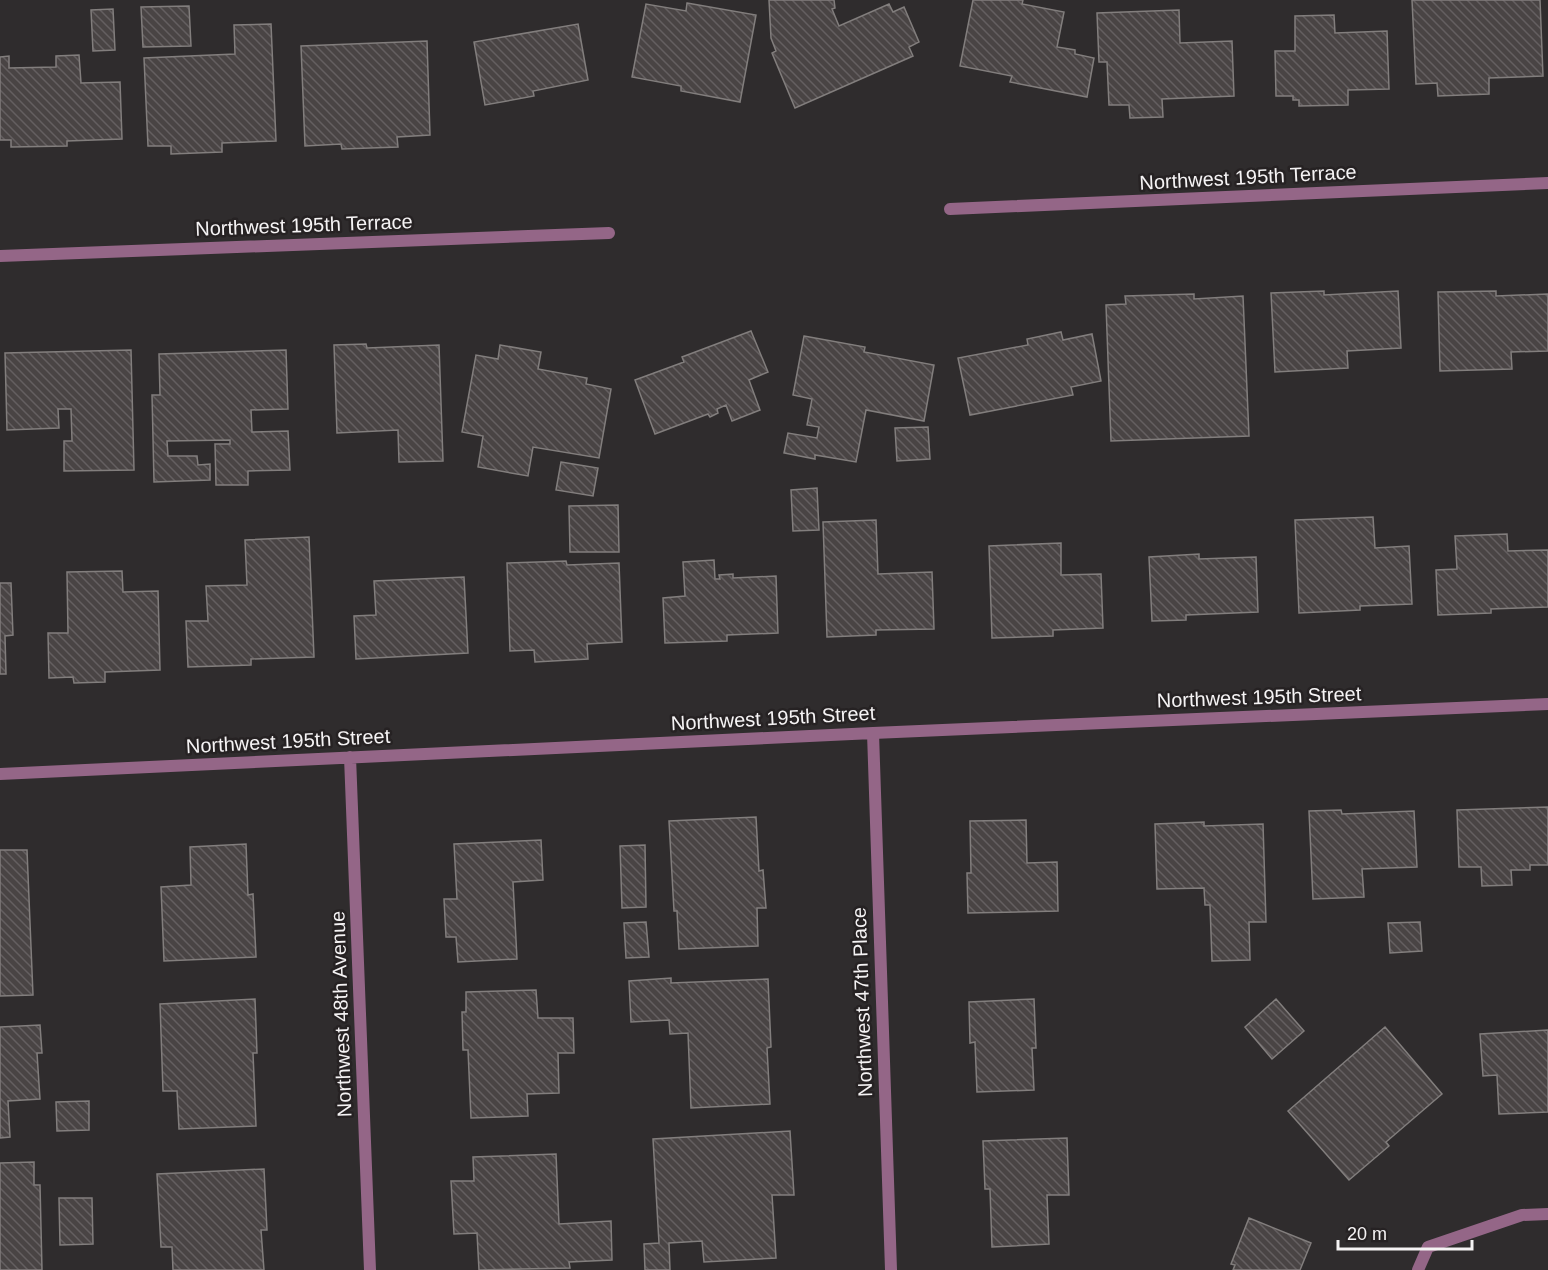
<svg xmlns="http://www.w3.org/2000/svg" width="1548" height="1270" font-family="Helvetica,sans-serif">
<defs>
<pattern id="building-back-hatch" width="6" height="6" patternUnits="userSpaceOnUse" patternTransform="scale(1.5)"><rect width="6" height="6" fill="#494444"/><path d="M-1 5l2 2M0 0l6 6M5-1l2 2" fill="none" stroke="#645f60"/></pattern>
</defs>
<rect width="100%" height="100%" fill="#2f2c2d"/>
<!-- building -->
<path fill="url(#building-back-hatch)" stroke="#827e7d" stroke-width="1.5" d="M 769,0 L 834,0 L 835,8 L 832,9 L 839,26 L 889,4 L 893,12 L 904,7 L 919,42 L 909,47 L 913,56 L 795,108 L 772,53 L 776,51 L 771,38 Z
M 973,0 L 1023,0 L 1022,4 L 1064,12 L 1057,47 L 1075,50 L 1075,54 L 1094,58 L 1087,97 L 1010,82 L 1012,76 L 960,66 Z
M 1412,0 L 1540,0 L 1543,76 L 1489,78 L 1489,94 L 1438,96 L 1437,83 L 1416,84 Z
M 687,3 L 756,15 L 740,102 L 681,91 L 681,86 L 632,77 L 646,4 L 686,11 Z
M 189,6 L 191,46 L 143,47 L 141,7 Z
M 113,9 L 115,50 L 93,51 L 91,10 Z
M 1179,10 L 1180,43 L 1232,41 L 1234,96 L 1162,99 L 1163,117 L 1130,118 L 1129,105 L 1109,105 L 1107,62 L 1099,62 L 1097,13 Z
M 1334,15 L 1335,33 L 1387,31 L 1389,89 L 1348,90 L 1348,105 L 1299,106 L 1299,100 L 1293,100 L 1293,96 L 1276,96 L 1275,51 L 1295,51 L 1295,16 Z
M 271,24 L 276,141 L 222,143 L 222,152 L 171,154 L 171,146 L 148,146 L 144,58 L 235,54 L 234,25 Z
M 578,24 L 588,80 L 533,91 L 534,96 L 485,105 L 474,42 Z
M 427,41 L 430,135 L 397,137 L 398,147 L 342,149 L 341,144 L 305,146 L 301,46 Z
M 79,55 L 81,83 L 120,82 L 122,139 L 67,141 L 67,146 L 11,147 L 11,140 L 0,140 L 0,57 L 9,56 L 9,68 L 56,67 L 56,56 Z
M 1324,291 L 1324,295 L 1398,291 L 1401,348 L 1347,351 L 1348,368 L 1275,372 L 1271,293 Z
M 1496,291 L 1496,296 L 1548,294 L 1548,351 L 1511,352 L 1512,369 L 1440,371 L 1438,292 Z
M 1194,294 L 1194,299 L 1243,296 L 1249,436 L 1111,441 L 1106,305 L 1126,304 L 1125,296 Z
M 751,331 L 768,372 L 749,380 L 760,410 L 732,421 L 726,405 L 717,409 L 718,413 L 710,417 L 708,414 L 655,434 L 635,380 L 684,362 L 682,357 Z
M 1061,332 L 1063,340 L 1092,334 L 1101,381 L 1071,387 L 1073,395 L 970,415 L 958,358 L 1028,345 L 1027,339 Z
M 804,336 L 865,347 L 864,352 L 934,365 L 924,421 L 866,410 L 856,462 L 815,455 L 815,459 L 784,453 L 788,433 L 817,438 L 819,427 L 807,425 L 812,399 L 793,395 Z
M 366,344 L 367,348 L 439,345 L 443,461 L 399,462 L 398,430 L 337,433 L 334,345 Z
M 500,345 L 541,352 L 538,369 L 587,378 L 586,384 L 611,389 L 599,458 L 533,447 L 528,476 L 478,467 L 483,436 L 462,432 L 476,355 L 498,359 Z
M 131,350 L 134,470 L 64,471 L 64,441 L 72,441 L 71,409 L 58,409 L 59,428 L 7,430 L 5,353 Z
M 286,350 L 288,409 L 251,410 L 252,432 L 288,431 L 290,470 L 248,471 L 248,485 L 216,485 L 215,444 L 230,444 L 230,440 L 167,441 L 168,456 L 197,456 L 198,465 L 210,464 L 210,480 L 154,482 L 152,395 L 160,395 L 159,354 Z
M 928,427 L 930,459 L 897,461 L 895,428 Z
M 561,462 L 598,468 L 593,496 L 556,490 Z
M 817,488 L 819,530 L 793,531 L 791,490 Z
M 618,505 L 619,552 L 570,552 L 569,506 Z
M 1373,517 L 1375,548 L 1409,546 L 1412,604 L 1360,606 L 1360,610 L 1299,613 L 1295,520 Z
M 876,520 L 878,574 L 932,572 L 934,629 L 876,630 L 876,635 L 827,637 L 823,522 Z
M 1507,534 L 1508,551 L 1548,550 L 1548,607 L 1491,609 L 1491,613 L 1438,615 L 1436,570 L 1457,569 L 1455,536 Z
M 309,537 L 314,657 L 251,659 L 251,665 L 188,667 L 186,621 L 208,621 L 206,586 L 247,585 L 245,540 Z
M 1061,543 L 1061,575 L 1101,574 L 1103,628 L 1053,630 L 1053,636 L 992,638 L 989,546 Z
M 1199,554 L 1199,559 L 1256,557 L 1258,612 L 1186,615 L 1186,620 L 1152,621 L 1149,557 Z
M 714,560 L 715,579 L 720,579 L 719,575 L 733,574 L 733,578 L 776,576 L 778,633 L 727,635 L 727,641 L 665,643 L 663,598 L 685,596 L 683,562 Z
M 566,561 L 567,565 L 619,563 L 622,642 L 587,644 L 588,659 L 535,662 L 534,650 L 510,651 L 507,563 Z
M 122,571 L 123,592 L 158,591 L 160,670 L 105,672 L 105,682 L 74,683 L 73,677 L 49,678 L 48,633 L 68,633 L 67,572 Z
M 464,577 L 468,653 L 356,659 L 354,616 L 376,615 L 374,581 Z
M 0,583 L 11,583 L 13,635 L 5,636 L 6,674 L 0,674 Z
M 1548,807 L 1548,865 L 1530,865 L 1530,870 L 1511,870 L 1512,885 L 1482,886 L 1481,867 L 1459,867 L 1457,810 Z
M 1341,810 L 1342,814 L 1414,811 L 1417,867 L 1362,869 L 1364,897 L 1313,899 L 1309,811 Z
M 756,817 L 759,871 L 763,870 L 766,908 L 757,908 L 758,946 L 679,949 L 677,911 L 674,911 L 669,821 Z
M 1026,820 L 1027,863 L 1057,862 L 1058,911 L 968,913 L 967,873 L 971,873 L 970,821 Z
M 1204,822 L 1204,826 L 1263,824 L 1266,922 L 1249,922 L 1250,960 L 1212,961 L 1210,905 L 1205,905 L 1204,888 L 1157,889 L 1155,824 Z
M 541,840 L 543,880 L 513,882 L 517,959 L 458,962 L 456,937 L 446,937 L 444,899 L 457,899 L 454,844 Z
M 246,844 L 248,895 L 253,894 L 256,957 L 164,961 L 161,887 L 191,885 L 190,847 Z
M 645,845 L 646,907 L 622,908 L 620,846 Z
M 0,850 L 27,850 L 33,995 L 0,996 Z
M 646,922 L 649,957 L 626,958 L 624,923 Z
M 1420,922 L 1422,951 L 1390,953 L 1388,923 Z
M 671,978 L 671,983 L 768,979 L 771,1047 L 767,1048 L 770,1104 L 691,1108 L 688,1033 L 670,1034 L 669,1020 L 631,1022 L 629,981 Z
M 536,990 L 538,1018 L 573,1018 L 574,1053 L 558,1053 L 559,1093 L 527,1094 L 528,1116 L 471,1118 L 468,1050 L 463,1050 L 462,1012 L 466,1012 L 466,992 Z
M 255,999 L 257,1053 L 253,1053 L 256,1126 L 179,1129 L 177,1091 L 163,1091 L 160,1004 Z
M 1034,999 L 1036,1048 L 1032,1048 L 1034,1090 L 977,1092 L 975,1042 L 970,1043 L 969,1002 Z
M 1276,999 L 1304,1031 L 1272,1059 L 1245,1027 Z
M 40,1025 L 42,1053 L 37,1053 L 40,1099 L 8,1101 L 10,1137 L 0,1138 L 0,1027 Z
M 1385,1027 L 1442,1094 L 1386,1142 L 1389,1146 L 1349,1180 L 1288,1111 Z
M 1548,1030 L 1548,1112 L 1499,1114 L 1497,1075 L 1483,1076 L 1480,1034 Z
M 89,1101 L 89,1130 L 57,1131 L 56,1102 Z
M 790,1131 L 794,1195 L 772,1195 L 776,1258 L 704,1262 L 702,1241 L 669,1243 L 670,1270 L 645,1270 L 644,1244 L 659,1243 L 653,1139 Z
M 1067,1138 L 1069,1195 L 1047,1195 L 1049,1244 L 992,1247 L 990,1189 L 985,1189 L 983,1141 Z
M 556,1154 L 559,1224 L 611,1221 L 612,1260 L 569,1262 L 570,1268 L 479,1270 L 477,1233 L 454,1234 L 451,1181 L 474,1181 L 473,1157 Z
M 34,1162 L 34,1185 L 40,1185 L 42,1270 L 0,1270 L 0,1163 Z
M 264,1169 L 267,1230 L 261,1230 L 264,1270 L 173,1270 L 172,1247 L 161,1247 L 157,1174 Z
M 59,1198 L 92,1198 L 93,1244 L 60,1245 Z
M 1249,1218 L 1311,1243 L 1300,1270 L 1233,1270 L 1235,1265 L 1231,1264 Z"/>
<g fill="none" stroke-linecap="round" stroke-linejoin="round">
<!-- street -->
<path stroke="#946687" stroke-width="12" d="M 950,209 L 1548,183
M 0,256 L 609,233
M 873,733 L 891,1270
M 350,757 L 370,1270
M 0,774 L 873,733 L 1548,704
M 1418,1270 L 1428,1247 L 1522,1215 L 1548,1214"/>
</g>
<g text-anchor="middle" stroke-width="5" stroke-linejoin="round" paint-order="stroke">
<!-- street labels -->
<g font-size="20" fill="#f5f3f4" stroke="#262223">
<text transform="translate(1248 177) rotate(-3)" y="7">Northwest 195th Terrace</text>
<text transform="translate(304 225) rotate(-2)" y="7">Northwest 195th Terrace</text>
<text transform="translate(1259 697) rotate(-2)" y="7">Northwest 195th Street</text>
<text transform="translate(773 718) rotate(-3)" y="7">Northwest 195th Street</text>
<text transform="translate(288 741) rotate(-3)" y="7">Northwest 195th Street</text>
<text transform="translate(862 1002) rotate(-92)" y="7">Northwest 47th Place</text>
<text transform="translate(341 1014) rotate(-92)" y="7">Northwest 48th Avenue</text>
</g>
</g>
<!-- scale -->
<path d="M1338 1240v9h134v-9" fill="none" stroke="#f5f3f4" stroke-width="3"/>
<text x="1347" y="1240" font-size="18" fill="#f5f3f4" stroke="#262223" stroke-width="4.5" paint-order="stroke">20 m</text>
</svg>
